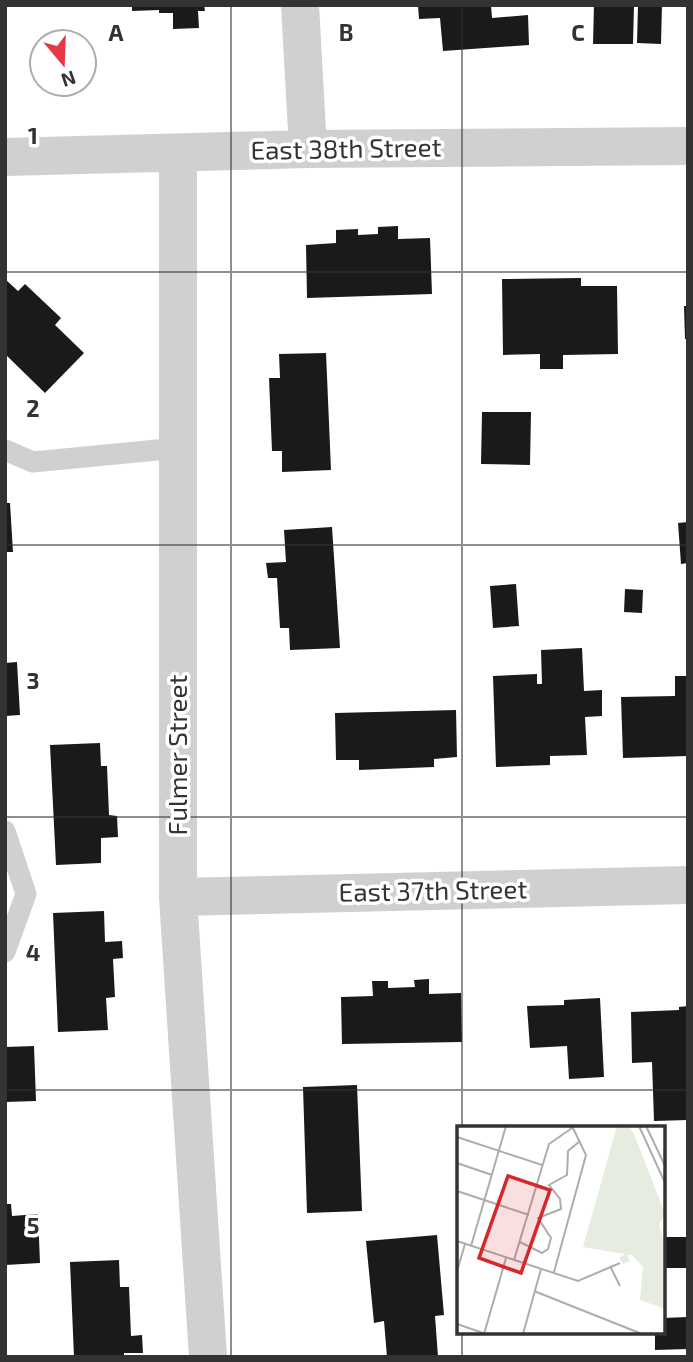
<svg xmlns="http://www.w3.org/2000/svg" width="693" height="1362" font-family="'Exo 2',sans-serif">
<rect width="100%" height="100%" fill="#fff"/>
<!-- building -->
<path fill="#1a1a1a" d="M 132,5 L 204,5 L 205,11 L 198,11 L 199,28 L 173,29 L 173,13 L 159,13 L 159,10 L 132,11 Z
M 418,5 L 491,5 L 492,18 L 528,15 L 529,45 L 443,51 L 440,18 L 419,19 Z
M 594,5 L 634,5 L 633,44 L 593,44 Z
M 662,5 L 661,44 L 637,43 L 638,6 Z
M 398,226 L 398,239 L 430,238 L 432,294 L 307,298 L 306,245 L 336,243 L 336,230 L 358,229 L 358,235 L 378,234 L 378,227 Z
M 581,278 L 581,286 L 617,286 L 618,354 L 563,355 L 563,369 L 540,369 L 540,354 L 503,355 L 502,279 Z
M 5,279 L 18,291 L 25,284 L 61,318 L 55,325 L 84,353 L 45,393 L 5,354 Z
M 684,306 L 688,306 L 688,339 L 685,339 Z
M 326,353 L 331,470 L 282,472 L 282,451 L 272,451 L 269,378 L 280,378 L 279,354 Z
M 482,412 L 531,412 L 530,465 L 481,464 Z
M 5,503 L 10,503 L 13,552 L 5,552 Z
M 688,522 L 688,563 L 681,564 L 678,523 Z
M 332,527 L 340,648 L 290,650 L 289,628 L 280,628 L 277,578 L 268,578 L 266,563 L 286,562 L 284,530 Z
M 516,584 L 519,626 L 493,628 L 490,586 Z
M 625,589 L 643,590 L 642,613 L 624,612 Z
M 582,648 L 584,691 L 602,690 L 602,716 L 585,717 L 587,755 L 550,756 L 550,765 L 496,767 L 493,676 L 537,674 L 537,684 L 542,684 L 541,650 Z
M 17,662 L 20,715 L 5,716 L 5,663 Z
M 675,676 L 688,676 L 688,756 L 623,758 L 621,697 L 675,696 Z
M 456,710 L 457,757 L 434,759 L 434,767 L 359,770 L 359,760 L 336,760 L 335,713 Z
M 100,743 L 101,766 L 107,766 L 109,815 L 117,816 L 118,837 L 101,838 L 101,863 L 56,865 L 50,745 Z
M 104,911 L 105,942 L 122,941 L 123,958 L 113,959 L 115,997 L 106,998 L 108,1030 L 58,1032 L 53,913 Z
M 429,979 L 429,994 L 461,993 L 462,1042 L 342,1044 L 341,997 L 373,996 L 372,981 L 388,981 L 388,988 L 415,987 L 414,980 Z
M 600,998 L 604,1077 L 569,1079 L 567,1046 L 530,1048 L 527,1006 L 564,1005 L 564,1000 Z
M 688,1006 L 688,1120 L 654,1121 L 652,1062 L 632,1063 L 631,1012 L 679,1010 L 679,1007 Z
M 34,1046 L 36,1101 L 5,1102 L 5,1047 Z
M 357,1085 L 362,1211 L 307,1213 L 303,1087 Z
M 5,1204 L 11,1204 L 12,1216 L 38,1214 L 40,1263 L 5,1265 Z
M 437,1235 L 444,1315 L 435,1316 L 438,1357 L 387,1357 L 384,1321 L 374,1323 L 366,1241 Z
M 663,1237 L 688,1237 L 688,1268 L 663,1268 Z
M 119,1260 L 120,1287 L 129,1287 L 131,1336 L 142,1335 L 143,1353 L 124,1353 L 124,1357 L 74,1357 L 70,1262 Z
M 688,1317 L 688,1349 L 655,1350 L 655,1332 L 663,1332 L 663,1318 Z"/>
<g fill="none" stroke-linecap="round" stroke-linejoin="round">
<!-- lane -->
<path stroke="#d0d0d0" stroke-width="21" d="M 5,450 L 33,462 L 178,448
M 5,831 L 26,894 L 5,952"/>
<!-- street -->
<path stroke="#d0d0d0" stroke-width="38" d="M 300,5 L 308,149
M 178,153 L 178,897 L 208,1357
M 5,157 L 308,149 L 688,146
M 178,897 L 688,885"/>
</g>
<!-- grid -->
<path fill="none" stroke="#333" stroke-width="2" stroke-opacity="0.55" d="M 231,5 L 231,1357M 462,5 L 462,1128M 5,272 L 688,272M 5,545 L 688,545M 5,817 L 688,817M 5,1090 L 688,1090M 462,1332 L 462,1357"/>
<g text-anchor="middle" stroke-width="7" stroke-linejoin="round" paint-order="stroke">
<!-- street labels -->
<g font-size="26" fill="#333" stroke="#fff">
<text transform="translate(346 149) rotate(-1)" y="9">East 38th Street</text>
<text transform="translate(178 755) rotate(-90)" y="9">Fulmer Street</text>
<text transform="translate(433 891) rotate(-1)" y="9">East 37th Street</text>
</g>
</g>
<!-- overview -->
<g transform="translate(457 1126)">
<rect width="208" height="208" fill="#fff"/>
<path d="M 160,0 L 172,0 L 177,8 L 208,88 L 202,99 L 208,118 L 208,183 L 183,174 L 186,141 L 175,129 L 170,129 L 173,135 L 166,138 L 162,132 L 168,128 L 126,121 Z" fill="#e6ecdf"/>
<path fill="none" stroke="#adadad" stroke-width="2" d="M 182,0 L 209,59M 189,0 L 209,42M 0,11 L 85,39M 0,37 L 35,49M 0,65 L 72,89M 0,115 L 121,155 L 163,137M 63,116 L 85,127 L 91,123 L 94,112 L 81,92 L 104,83 L 103,73 L 92,59 L 110,49 L 111,25 L 123,15M 14,120 L 49,0M 57,134 L 92,18 L 118,0M 153,140 L 163,160M 0,145 L 8,118M 97,146 L 129,29 L 115,0M 77,165 L 185,208M 0,198 L 29,208M 27,208 L 49,132M 66,208 L 84,143"/>
<path fill="#d62828" fill-opacity="0.15" stroke="#d62828" stroke-width="3.5" d="M 51,50 L 93,64 L 64,147 L 22,132 Z"/>
<rect width="208" height="208" fill="none" stroke="#333" stroke-width="3.5"/>
</g>
<g font-size="23" text-anchor="middle" font-weight="bold" fill="#333" stroke="#fff" stroke-width="7" stroke-linejoin="round" paint-order="stroke">
<text x="116" y="41">A</text>
<text x="346" y="41">B</text>
<text x="578" y="41">C</text>
<text x="33" y="144">1</text>
<text x="33" y="417">2</text>
<text x="33" y="689">3</text>
<text x="33" y="961">4</text>
<text x="33" y="1234">5</text>
</g>
<!-- border -->
<rect width="693" height="1362" fill="none" stroke="#333333" stroke-width="14"/>
<!-- north arrow -->
<g transform="translate(63 63) rotate(161)"><circle r="33" fill="#ffffff" stroke="#adadad" stroke-width="2"/>
<path d="M0-5L12 26L0 18L-12 26Z" fill="#e63946"/>
<text y="-10" font-size="19" font-weight="bold" text-anchor="middle" fill="#333333">N</text>
</g>
</svg>
